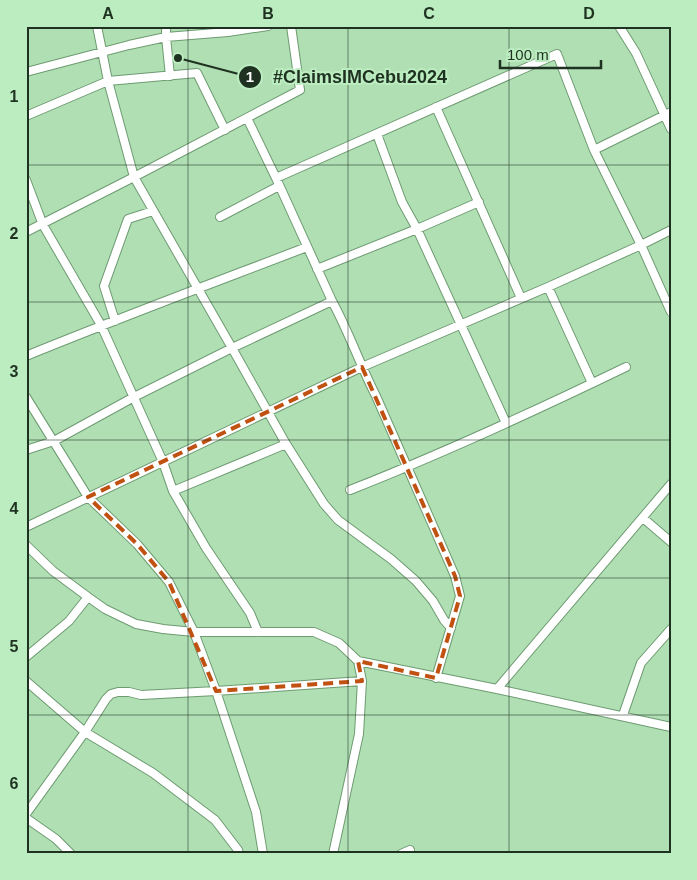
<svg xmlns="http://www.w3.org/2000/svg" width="697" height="880" font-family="Helvetica,sans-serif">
<rect width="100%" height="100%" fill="#b0dfb3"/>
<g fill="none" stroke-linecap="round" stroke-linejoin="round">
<defs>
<path id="minor" d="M 97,26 L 108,81 L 134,177 L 232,348 L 286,444 L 324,504 L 338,520 L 391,559 L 416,581 L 433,601 L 444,620 L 451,628
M 166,26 L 166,37 L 170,76
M 619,26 L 636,53 L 671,129
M 26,72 L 129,45 L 166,37 L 228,32 L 268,26
M 436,107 L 521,298
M 671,112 L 594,150 L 641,245 L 671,312
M 26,116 L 108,81 L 197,73 L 225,130
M 247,118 L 276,178 L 332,301 C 349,332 360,365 376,396 L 455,576 L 460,596 L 436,678
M 377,134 L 402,202 L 417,229 L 506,423
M 276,178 L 557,54 L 594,150
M 26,180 L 43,225 L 101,325 L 163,462 L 173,491 L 206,548 L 250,613 L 258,632
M 220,217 L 279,186
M 26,232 L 134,177 L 300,90 L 291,26
M 317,269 L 417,229 L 479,202
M 548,287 L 592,383
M 115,321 L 104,286 L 128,219 L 153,211
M 26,356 C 119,318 213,283 307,247
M 26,397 L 88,497 L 137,544 L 169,582 L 194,632 L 216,691 L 256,812 L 263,854
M 26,450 L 54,441 L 134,397 L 232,348 L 332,301
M 350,490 C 444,453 535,411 626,367
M 173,491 L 286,444
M 643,518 L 671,542
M 26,527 L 362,367 L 548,287 L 641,245 L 671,230
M 26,545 L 53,571 L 88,597 L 105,609 L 136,624 L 163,629 L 194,632 L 314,632 L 339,643 L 358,661 L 497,689 L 671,727
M 26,657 L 69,621 L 88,597
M 26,681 L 85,732 L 153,773 L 215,820 L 238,850 L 239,854
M 497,689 L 671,484
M 623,715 L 641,663 L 671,629
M 26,814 L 85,732 L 106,699 L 111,694 L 118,692 L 129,692 L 141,695 L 216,691 L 362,681
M 26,818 L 56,839 L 71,854
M 333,854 L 359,734 L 362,681 L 358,661
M 401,854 L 410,850"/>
</defs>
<!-- minor casing -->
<use href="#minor" stroke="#6e9b72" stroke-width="10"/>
<!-- minor -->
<use href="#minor" stroke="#fff" stroke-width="8"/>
</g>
<!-- marked area -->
<path fill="none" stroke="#c05110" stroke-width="4" stroke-dasharray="10 6" stroke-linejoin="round" d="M 362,367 L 455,576 L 460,596 L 436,678 L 358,661 L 362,681 L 216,691 L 169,582 L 137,544 L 88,497 Z"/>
<!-- grid -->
<path fill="none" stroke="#1f3221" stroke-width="1" stroke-opacity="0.55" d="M 188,26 L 188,854M 348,26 L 348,854M 509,26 L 509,854M 26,165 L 671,165M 26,302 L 671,302M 26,440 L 671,440M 26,578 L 671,578M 26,715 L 671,715"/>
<!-- callouts -->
<path fill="none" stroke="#1f3221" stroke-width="2" d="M178 58L250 77"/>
<g fill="#1f3221" stroke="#bcedc0" stroke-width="2">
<circle cx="178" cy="58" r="5"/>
<circle cx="250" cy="77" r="12"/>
</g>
<g font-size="15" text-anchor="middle" font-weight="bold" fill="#fff">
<text x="250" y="82">1</text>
</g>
<g font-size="18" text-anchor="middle" font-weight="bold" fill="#1f3221" stroke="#bcedc0" stroke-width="4" stroke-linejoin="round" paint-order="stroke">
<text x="360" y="83">#ClaimsIMCebu2024</text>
</g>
<!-- border -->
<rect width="697" height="880" fill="none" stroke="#bcedc0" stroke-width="55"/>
<!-- scale -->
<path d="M500 60v8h101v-8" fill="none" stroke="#1f3221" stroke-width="2.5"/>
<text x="507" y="60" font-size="15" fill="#1f3221" stroke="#bcedc0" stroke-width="4" paint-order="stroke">100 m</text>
<rect x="28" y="28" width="642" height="824" fill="none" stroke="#1f3221" stroke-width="2"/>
<g font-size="16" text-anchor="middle" font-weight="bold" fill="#1f3221">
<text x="108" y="19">A</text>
<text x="268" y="19">B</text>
<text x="429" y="19">C</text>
<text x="589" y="19">D</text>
<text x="14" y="102">1</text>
<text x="14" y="239">2</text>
<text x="14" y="377">3</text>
<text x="14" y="514">4</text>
<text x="14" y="652">5</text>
<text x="14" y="789">6</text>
</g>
</svg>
